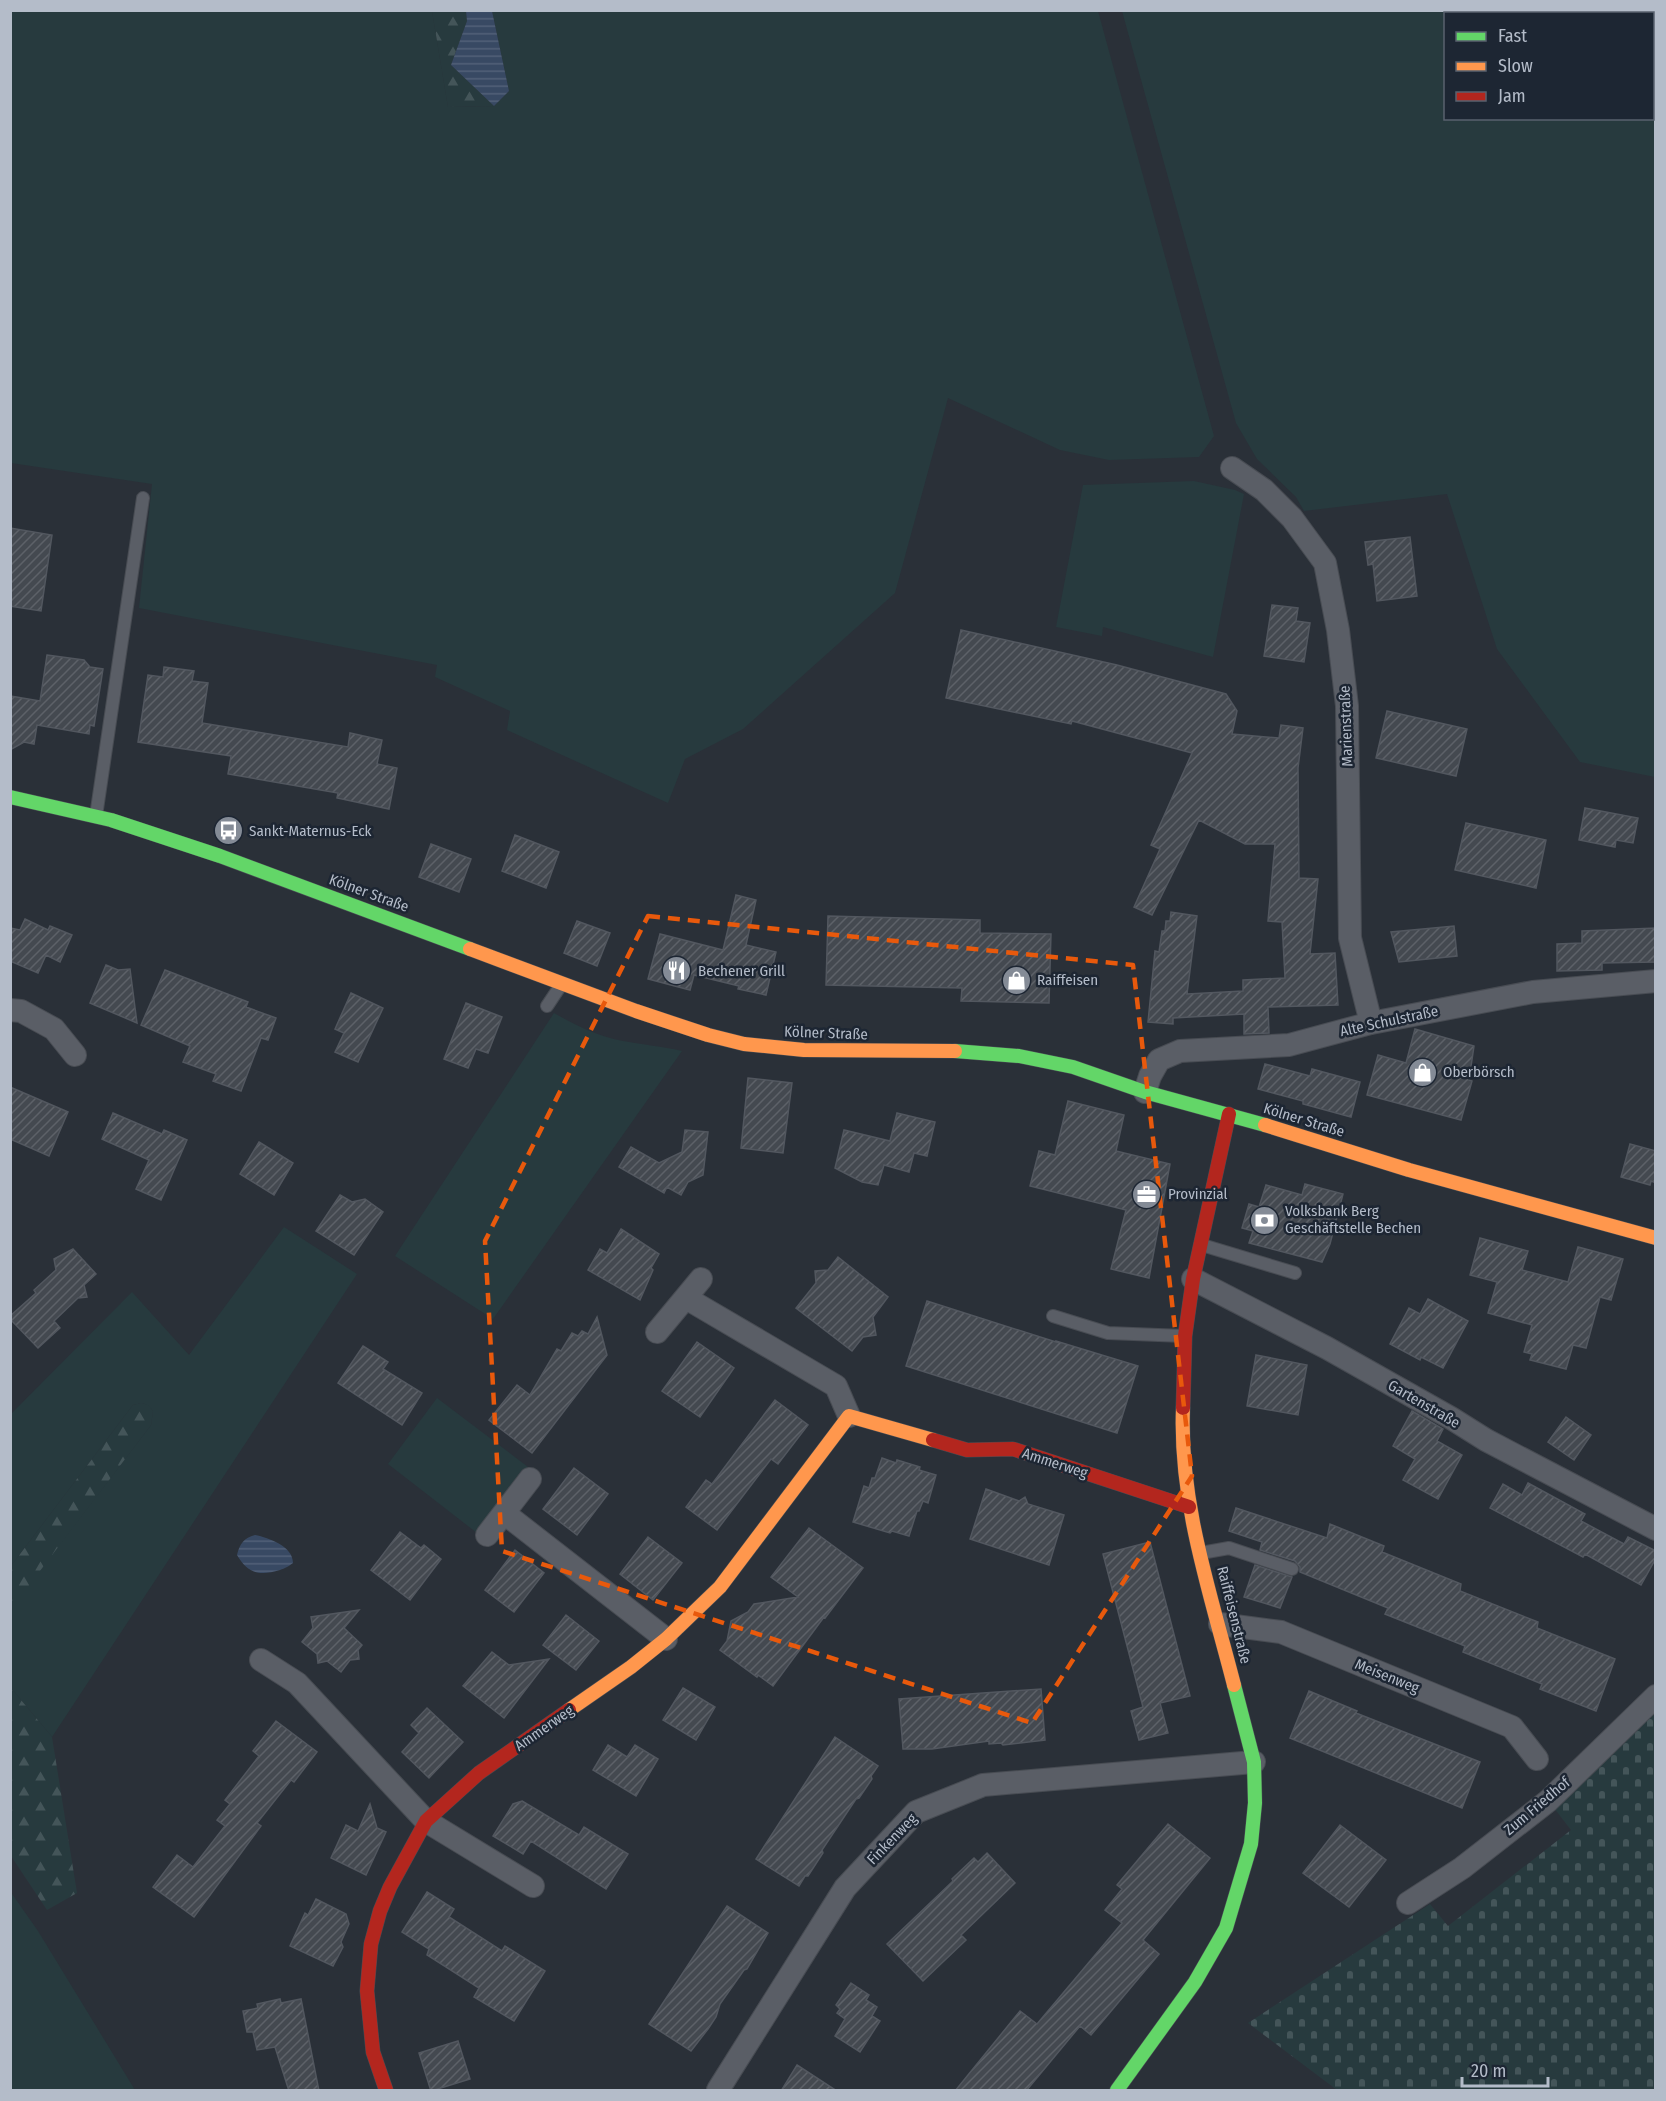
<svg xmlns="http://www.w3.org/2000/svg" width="1666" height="2101" font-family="'Fira Sans Condensed',sans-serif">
<defs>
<pattern id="forest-firs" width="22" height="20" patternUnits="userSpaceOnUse" patternTransform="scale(1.5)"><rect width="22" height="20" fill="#273a3e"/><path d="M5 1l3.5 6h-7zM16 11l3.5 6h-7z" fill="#445559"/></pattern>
<pattern id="cemetery-stones" width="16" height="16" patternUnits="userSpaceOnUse" patternTransform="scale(1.5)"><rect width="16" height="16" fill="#273a3e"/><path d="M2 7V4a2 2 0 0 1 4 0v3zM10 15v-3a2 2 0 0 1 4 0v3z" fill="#445559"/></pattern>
<pattern id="water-rules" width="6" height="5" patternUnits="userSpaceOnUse" patternTransform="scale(1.5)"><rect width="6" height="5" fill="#384963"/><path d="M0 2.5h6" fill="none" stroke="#526178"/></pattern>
<pattern id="building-hatch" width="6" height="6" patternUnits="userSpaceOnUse" patternTransform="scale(1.5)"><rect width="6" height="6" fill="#444950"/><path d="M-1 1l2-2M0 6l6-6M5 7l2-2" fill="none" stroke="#5d6168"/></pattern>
</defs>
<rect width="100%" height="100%" fill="#2a3038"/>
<!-- grass -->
<path fill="#273a3e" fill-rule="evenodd" d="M 10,11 L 432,11 L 448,107 L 494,106 L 509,91 L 492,11 L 1098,11 L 1214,436 L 1199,457 L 1109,460 L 1060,450 L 948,398 L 895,593 L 743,729 L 685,759 L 668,803 L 507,730 L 510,711 L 435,677 L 437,665 L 139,608 L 152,484 L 11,463 Z
M 1122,11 L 1655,11 L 1655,777 L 1580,762 L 1497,649 L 1447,494 L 1304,511 L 1296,497 L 1257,459 L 1236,423 ZM 1446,14 L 1652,14 L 1652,118 L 1446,118 Z
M 1194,481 L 1235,490 L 1244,494 L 1213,657 L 1103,627 L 1102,636 L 1056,627 L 1083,485 Z
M 554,1013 C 575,1025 599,1037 623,1041 C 643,1045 662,1046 682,1051 L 493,1319 L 395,1256 Z
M 284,1227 L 357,1274 L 52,1737 L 11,1688 L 10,1609 L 151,1425 L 153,1411 C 147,1403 143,1402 133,1405 L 11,1566 L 11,1414 L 132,1292 L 189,1355 Z
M 437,1398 L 528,1467 L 477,1533 L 388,1464 Z
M 10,1891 L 38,1931 L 135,2090 L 11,2090 Z"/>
<!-- forest -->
<path fill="url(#forest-firs)" d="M 432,11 L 466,11 L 467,21 L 451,65 L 494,106 L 448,107 Z
M 141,1403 L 148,1405 L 153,1411 L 151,1425 L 11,1609 L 11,1566 L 133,1405 Z
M 11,1688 L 52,1737 L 77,1893 L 47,1910 L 11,1856 Z"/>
<!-- cemetery -->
<path fill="url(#cemetery-stones)" d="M 1655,1713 L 1655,2090 L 1337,2090 L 1248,2023 L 1430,1904 L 1448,1926 L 1571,1830 L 1554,1808 Z"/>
<!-- water -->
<path fill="url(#water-rules)" d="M 466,11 L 492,11 L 509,91 L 494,106 L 451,65 L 467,21 Z
M 255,1535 C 269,1538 293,1546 293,1563 C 288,1567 285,1568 280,1570 C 260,1576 248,1574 237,1555 C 240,1543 244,1538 255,1535 Z"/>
<!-- building -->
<path fill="url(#building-hatch)" stroke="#52575f" stroke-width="1.5" d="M 10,528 L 52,535 L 41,611 L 10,606 Z
M 1410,537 L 1417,596 L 1377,601 L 1373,564 L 1368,565 L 1365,542 Z
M 1272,605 L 1298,608 L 1296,621 L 1310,623 L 1304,662 L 1264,656 Z
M 961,630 L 1117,665 L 1226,694 L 1237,711 L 1232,734 L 1279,738 L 1281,725 L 1303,728 L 1298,768 L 1299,878 L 1318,879 L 1310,954 L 1335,953 L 1338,1005 L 1268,1007 L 1269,1033 L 1244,1034 L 1244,1014 L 1173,1018 L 1173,1024 L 1148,1022 L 1155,951 L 1159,952 L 1162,931 L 1165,931 L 1166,921 L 1170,921 L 1171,912 L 1197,916 L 1187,994 L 1243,991 L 1243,980 L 1285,978 L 1282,922 L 1268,921 L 1275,844 L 1245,844 L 1199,820 L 1152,915 L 1134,907 L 1160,849 L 1151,845 L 1192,753 L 1072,721 L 1071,724 L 946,698 Z
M 47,655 L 84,660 L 90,667 L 103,669 L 94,726 L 90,725 L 89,734 L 37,725 L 34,744 L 24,742 L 10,750 L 10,696 L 40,701 Z
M 164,667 L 194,671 L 192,681 L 208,683 L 202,723 L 348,747 L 350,733 L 382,740 L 377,764 L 397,768 L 389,809 L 337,798 L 338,793 L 228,774 L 231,756 L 138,742 L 148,675 L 163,677 Z
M 1387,711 L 1467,729 L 1456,776 L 1376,758 Z
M 1585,808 L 1638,818 L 1633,843 L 1616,840 L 1615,847 L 1579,840 Z
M 1466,823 L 1546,840 L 1536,888 L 1455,870 Z
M 515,835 L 559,852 L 546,888 L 502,871 Z
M 431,844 L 471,859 L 459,892 L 419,877 Z
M 736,895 L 756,900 L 746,945 L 776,952 L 766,995 L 738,989 L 739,986 L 694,975 L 690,990 L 648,979 L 660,934 L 723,950 Z
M 828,916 L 980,920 L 980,933 L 1051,934 L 1049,1003 L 961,1001 L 962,988 L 826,985 Z
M 25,919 L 48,930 L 50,926 L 72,935 L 60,962 L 46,955 L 38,973 L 10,961 L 10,928 L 20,930 Z
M 577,921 L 610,933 L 597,966 L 564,953 Z
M 1454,926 L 1457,956 L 1399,962 L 1391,932 Z
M 1656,928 L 1656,962 L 1602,963 L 1602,970 L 1557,971 L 1557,944 L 1582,943 L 1582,931 Z
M 106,965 L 118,970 L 130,969 L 137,1023 L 90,1003 Z
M 165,970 L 248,1002 L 246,1007 L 276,1018 L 268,1040 L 261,1038 L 241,1091 L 213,1081 L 216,1074 L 183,1062 L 190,1046 L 141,1025 Z
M 351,993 L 383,1008 L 358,1062 L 335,1052 L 344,1033 L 335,1029 Z
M 466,1003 L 502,1017 L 488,1053 L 476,1049 L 468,1068 L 444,1059 Z
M 1415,1029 L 1474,1046 L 1469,1080 L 1472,1081 L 1461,1120 L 1367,1095 L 1378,1055 L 1406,1063 Z
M 1265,1064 L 1310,1076 L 1312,1069 L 1360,1082 L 1351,1117 L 1303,1104 L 1303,1101 L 1258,1089 Z
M 748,1078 L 792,1083 L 783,1153 L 741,1148 Z
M 10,1087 L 68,1112 L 49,1156 L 10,1139 Z
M 1068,1101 L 1124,1115 L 1116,1151 L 1170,1164 L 1149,1278 L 1111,1269 L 1126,1210 L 1030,1186 L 1039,1151 L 1055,1155 Z
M 113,1113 L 162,1134 L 164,1130 L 187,1140 L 161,1200 L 136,1189 L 149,1160 L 102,1139 Z
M 897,1113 L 935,1122 L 927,1156 L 914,1153 L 909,1172 L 884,1165 L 878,1185 L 862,1182 L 835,1168 L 844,1130 L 890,1141 Z
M 685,1130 L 708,1132 L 703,1175 L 688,1182 L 681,1195 L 667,1187 L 664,1193 L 619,1167 L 631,1147 L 659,1163 L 682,1152 Z
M 259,1142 L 293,1163 L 274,1195 L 240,1174 Z
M 1630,1144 L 1656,1151 L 1656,1183 L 1651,1181 L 1650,1185 L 1621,1177 Z
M 1305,1184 L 1343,1194 L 1330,1244 L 1322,1262 L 1249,1243 L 1253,1231 L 1242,1228 L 1249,1204 L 1259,1207 L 1266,1185 L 1302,1195 Z
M 340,1195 L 352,1202 L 365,1199 L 383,1212 L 354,1255 L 316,1231 Z
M 621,1229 L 659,1254 L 651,1268 L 653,1270 L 640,1300 L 588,1270 L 600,1249 L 607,1253 Z
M 1480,1238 L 1528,1251 L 1522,1270 L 1568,1282 L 1578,1247 L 1623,1259 L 1611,1300 L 1600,1297 L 1586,1348 L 1573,1345 L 1566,1369 L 1530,1360 L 1532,1354 L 1524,1352 L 1532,1325 L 1488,1313 L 1497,1282 L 1470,1275 Z
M 73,1249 L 96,1274 L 84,1285 L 87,1297 L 78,1298 L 54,1321 L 60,1328 L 38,1348 L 10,1319 L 10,1316 L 36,1293 L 34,1290 L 56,1270 L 54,1259 Z
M 838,1257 L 888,1297 L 873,1317 L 876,1335 L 863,1337 L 852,1351 L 796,1308 L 816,1283 L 815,1271 L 828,1270 Z
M 1428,1299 L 1468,1321 L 1443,1368 L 1421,1357 L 1420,1360 L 1390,1344 L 1409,1308 L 1420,1314 Z
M 927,1301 L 1056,1342 L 1056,1341 L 1138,1366 L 1117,1433 L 906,1366 Z
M 597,1317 L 607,1355 L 532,1453 L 489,1420 L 517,1385 L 530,1395 L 557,1349 L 561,1351 L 572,1333 L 578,1336 L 582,1331 L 588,1334 Z
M 697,1342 L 734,1368 L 700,1417 L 662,1391 Z
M 363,1346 L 388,1362 L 383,1369 L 422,1393 L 402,1425 L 338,1383 Z
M 1256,1355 L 1307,1365 L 1298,1415 L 1247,1406 Z
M 775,1400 L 808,1425 L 778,1464 L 771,1459 L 717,1530 L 686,1507 L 706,1480 L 712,1484 Z
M 1412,1411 L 1443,1429 L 1437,1441 L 1462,1455 L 1438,1499 L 1403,1480 L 1415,1459 L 1393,1446 Z
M 1566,1417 L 1591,1435 L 1574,1460 L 1548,1442 Z
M 882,1458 L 896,1463 L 897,1460 L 920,1467 L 919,1470 L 936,1475 L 928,1503 L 923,1501 L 919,1511 L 917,1511 L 909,1536 L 892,1531 L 890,1533 L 853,1522 L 864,1486 L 869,1488 L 872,1478 L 875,1478 Z
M 574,1468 L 608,1494 L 577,1535 L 543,1509 Z
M 1528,1483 L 1585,1514 L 1581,1521 L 1624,1544 L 1628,1537 L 1656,1551 L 1656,1558 L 1641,1585 L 1585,1554 L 1583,1557 L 1490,1508 L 1503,1484 L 1522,1495 Z
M 986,1489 L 1019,1501 L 1025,1497 L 1028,1504 L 1064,1515 L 1049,1565 L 970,1539 Z
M 1236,1508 L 1327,1538 L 1330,1524 L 1384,1546 L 1382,1552 L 1461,1584 L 1460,1591 L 1538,1622 L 1537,1628 L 1615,1659 L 1596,1711 L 1540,1689 L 1542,1684 L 1463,1652 L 1465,1646 L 1385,1614 L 1388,1608 L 1300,1572 L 1300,1567 L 1295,1561 L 1260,1550 L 1262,1542 L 1229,1531 Z
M 809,1528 L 863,1568 L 825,1618 L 824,1617 L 773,1686 L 758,1675 L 757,1677 L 720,1650 L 727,1641 L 731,1621 L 748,1612 L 754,1604 L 798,1597 L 771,1577 Z
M 400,1532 L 421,1548 L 424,1545 L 441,1559 L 410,1600 L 371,1570 Z
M 648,1537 L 682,1563 L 653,1600 L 620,1574 Z
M 1150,1542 L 1190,1696 L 1160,1703 L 1168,1733 L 1139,1740 L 1131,1711 L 1143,1707 L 1103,1554 Z
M 515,1550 L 544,1573 L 514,1612 L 485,1590 Z
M 1255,1565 L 1292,1577 L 1280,1608 L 1244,1597 Z
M 359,1610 L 344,1628 L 362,1645 L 358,1650 L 359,1659 L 350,1660 L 341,1672 L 327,1661 L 318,1663 L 317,1654 L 302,1642 L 313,1628 L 311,1617 Z
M 566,1615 L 599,1641 L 576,1670 L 543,1645 Z
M 492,1652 L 509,1665 L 549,1659 L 504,1718 L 463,1686 Z
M 683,1688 L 715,1707 L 696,1740 L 663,1720 Z
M 1041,1689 L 1045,1740 L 1003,1745 L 1001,1743 L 989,1744 L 989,1741 L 932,1749 L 903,1749 L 899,1699 Z
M 1309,1691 L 1357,1711 L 1356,1713 L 1480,1762 L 1462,1808 L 1290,1738 Z
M 427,1708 L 463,1742 L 429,1778 L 402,1752 L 419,1733 L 411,1725 Z
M 276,1721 L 317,1752 L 294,1782 L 291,1780 L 257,1823 L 261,1826 L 194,1917 L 153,1887 L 177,1855 L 193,1867 L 225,1826 L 217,1820 L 230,1804 L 225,1800 L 259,1756 L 253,1751 Z
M 835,1737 L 878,1766 L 871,1776 L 872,1779 L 859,1798 L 856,1799 L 822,1850 L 823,1853 L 808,1876 L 805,1876 L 799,1886 L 756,1859 Z
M 608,1745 L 627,1757 L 635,1745 L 658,1759 L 636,1796 L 593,1770 Z
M 522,1801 L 579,1835 L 584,1827 L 628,1854 L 606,1889 L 531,1841 L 523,1854 L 493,1836 L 513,1804 Z
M 370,1804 L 377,1828 L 386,1832 L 366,1875 L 331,1858 L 346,1825 L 358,1831 Z
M 1168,1824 L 1210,1858 L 1143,1940 L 1159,1954 L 1091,2035 L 1080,2026 L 1026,2091 L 955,2091 L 1020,2011 L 1037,2024 L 1122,1923 L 1105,1910 L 1122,1889 L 1117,1885 Z
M 1340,1825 L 1386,1860 L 1349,1907 L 1303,1873 Z
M 987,1853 L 1015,1883 L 961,1935 L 966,1940 L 923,1981 L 887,1944 L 953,1881 L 952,1879 L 974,1858 L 978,1862 Z
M 427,1892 L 454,1909 L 449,1917 L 502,1951 L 505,1946 L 545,1971 L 514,2021 L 474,1997 L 479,1988 L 427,1955 L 429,1949 L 402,1932 Z
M 316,1899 L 346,1914 L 349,1924 L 341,1942 L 343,1947 L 333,1966 L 290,1946 L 305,1913 L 308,1915 Z
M 727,1906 L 768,1933 L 747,1969 L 744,1970 L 720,2004 L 716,2017 L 708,2029 L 691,2051 L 649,2024 Z
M 851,1983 L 869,1995 L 866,2000 L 877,2007 L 872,2016 L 880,2021 L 860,2052 L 835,2036 L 845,2019 L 837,2013 L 840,2009 L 836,2005 Z
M 280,1999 L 281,2003 L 301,1999 L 319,2091 L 289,2091 L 275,2047 L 257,2050 L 253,2032 L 247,2032 L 243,2011 L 258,2008 L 257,2004 Z
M 458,2041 L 470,2079 L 431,2091 L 419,2053 Z
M 797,2065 L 837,2091 L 781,2091 Z"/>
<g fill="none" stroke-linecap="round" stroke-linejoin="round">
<defs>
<path id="lane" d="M 96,816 L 143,498
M 547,1006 L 561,985
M 1202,1245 L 1295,1273
M 1053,1316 L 1108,1333 L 1184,1336
M 1201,1553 L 1229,1548 L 1292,1569"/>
<path id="street" d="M 1232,468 L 1264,490 L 1292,518 L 1325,563 L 1338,630 L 1347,706 L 1350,938 L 1371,1023
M 10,1010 L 21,1011 L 54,1029 L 75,1055
M 1145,1092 L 1150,1076 L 1159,1060 L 1180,1051 L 1289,1045 L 1371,1023 L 1533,992 L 1656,981
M 1193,1279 L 1327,1348 L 1451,1418 L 1486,1440 L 1656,1529
M 686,1298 L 836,1386 L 849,1416
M 657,1332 L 701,1279
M 504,1513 L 666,1639
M 487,1535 L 530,1479
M 1220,1624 L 1281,1632 L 1512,1727 L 1537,1759
M 261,1660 L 297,1683 L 426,1821 L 533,1886
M 1408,1903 L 1462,1868 L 1548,1801 L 1656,1696
M 718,2090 L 845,1888 L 916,1812 L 983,1785 L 1254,1762"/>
<path id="fast" d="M 10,797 L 111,820 L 220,856 L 470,949
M 955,1051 L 1019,1056 L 1073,1067 L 1145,1092 L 1265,1125
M 1117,2090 L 1195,1982 L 1226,1928 L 1251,1844 L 1255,1803 L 1254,1762 L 1234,1685"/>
<path id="slow" d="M 470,949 L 636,1011 L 708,1035 L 744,1044 L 804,1050 L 955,1051
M 1265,1125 L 1409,1170 L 1656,1238
M 1183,1408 C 1179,1503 1211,1595 1234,1685
M 569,1710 L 631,1667 L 666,1639 L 720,1587 L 849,1416 L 933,1440"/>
<path id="jam" d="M 1183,1408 L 1185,1336 L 1193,1279 L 1229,1114
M 933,1440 L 967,1450 L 1013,1449 L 1189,1507
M 386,2090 L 373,2052 L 367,1991 L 371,1944 L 380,1911 L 390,1887 L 426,1821 L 479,1773 L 569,1710"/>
</defs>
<!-- lane casing -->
<use href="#lane" stroke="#484c53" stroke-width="14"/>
<!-- street casing -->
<use href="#street" stroke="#484c53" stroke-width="24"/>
<!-- fast casing -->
<use href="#fast" stroke="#484c53" stroke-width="15"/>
<!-- slow casing -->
<use href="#slow" stroke="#484c53" stroke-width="15"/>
<!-- jam casing -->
<use href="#jam" stroke="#484c53" stroke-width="15"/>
<!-- lane -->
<use href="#lane" stroke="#5a5e66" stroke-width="12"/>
<!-- street -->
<use href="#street" stroke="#5a5e66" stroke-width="22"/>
<!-- fast -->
<use href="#fast" stroke="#63d668" stroke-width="14"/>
<!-- slow -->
<use href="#slow" stroke="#ff974d" stroke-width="14"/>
<!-- jam -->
<use href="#jam" stroke="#b3261e" stroke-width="14"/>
</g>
<!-- marked area -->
<path fill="none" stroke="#e8590c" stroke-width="4.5" stroke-dasharray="12 8" stroke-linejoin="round" d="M 648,916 L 1133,965 L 1192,1476 L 1032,1723 L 502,1551 L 485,1241 Z"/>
<!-- icons -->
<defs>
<symbol id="bus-disc" viewBox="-11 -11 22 22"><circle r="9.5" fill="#848b96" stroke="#1d2633"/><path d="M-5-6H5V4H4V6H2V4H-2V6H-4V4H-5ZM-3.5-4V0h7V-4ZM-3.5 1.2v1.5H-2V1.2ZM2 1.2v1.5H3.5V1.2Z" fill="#fff"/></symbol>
<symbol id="restaurant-disc" viewBox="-11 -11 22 22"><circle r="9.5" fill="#848b96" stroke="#1d2633"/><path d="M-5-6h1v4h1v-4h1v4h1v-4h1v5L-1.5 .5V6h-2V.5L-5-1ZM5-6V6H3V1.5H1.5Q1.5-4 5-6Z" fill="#fff"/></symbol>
<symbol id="shop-disc" viewBox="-11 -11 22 22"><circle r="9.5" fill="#848b96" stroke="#1d2633"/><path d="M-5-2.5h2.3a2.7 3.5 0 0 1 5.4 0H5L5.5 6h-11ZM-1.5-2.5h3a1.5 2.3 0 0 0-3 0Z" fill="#fff"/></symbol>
<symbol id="office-disc" viewBox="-11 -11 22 22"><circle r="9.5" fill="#848b96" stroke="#1d2633"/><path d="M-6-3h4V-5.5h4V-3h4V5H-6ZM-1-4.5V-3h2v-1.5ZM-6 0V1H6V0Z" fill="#fff"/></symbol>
<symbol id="bank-disc" viewBox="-11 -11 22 22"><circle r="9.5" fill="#848b96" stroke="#1d2633"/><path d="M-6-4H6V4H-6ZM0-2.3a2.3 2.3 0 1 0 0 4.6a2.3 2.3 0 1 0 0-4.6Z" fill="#fff"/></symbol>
</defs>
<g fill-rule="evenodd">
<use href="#bus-disc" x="212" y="814" width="33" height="33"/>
<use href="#restaurant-disc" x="660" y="954" width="33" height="33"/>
<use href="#shop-disc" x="1000" y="964" width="33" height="33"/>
<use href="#shop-disc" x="1406" y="1056" width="33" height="33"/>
<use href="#office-disc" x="1130" y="1178" width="33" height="33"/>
<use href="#bank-disc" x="1248" y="1204" width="33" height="33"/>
</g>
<g text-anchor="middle" stroke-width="5" stroke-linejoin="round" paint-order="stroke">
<!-- street labels -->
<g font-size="15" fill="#b4bcc9" stroke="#1d2633">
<text transform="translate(1346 726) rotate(-92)" y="5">Marienstraße</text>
<text transform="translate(369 893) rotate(20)" y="5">Kölner Straße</text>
<text transform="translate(1389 1021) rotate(-12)" y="5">Alte Schulstraße</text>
<text transform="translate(826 1033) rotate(2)" y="5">Kölner Straße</text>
<text transform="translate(1304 1120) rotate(17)" y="5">Kölner Straße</text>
<text transform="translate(1424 1404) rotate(30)" y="5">Gartenstraße</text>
<text transform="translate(1055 1463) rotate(18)" y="5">Ammerweg</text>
<text transform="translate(1234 1615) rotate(76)" y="5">Raiffeisenstraße</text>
<text transform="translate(1387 1676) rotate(22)" y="5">Meisenweg</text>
<text transform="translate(544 1728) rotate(-35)" y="5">Ammerweg</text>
<text transform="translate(1537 1806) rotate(-40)" y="5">Zum Friedhof</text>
<text transform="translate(892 1839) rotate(-46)" y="5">Finkenweg</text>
</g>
<!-- poi labels -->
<g font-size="15" fill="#b4bcc9" stroke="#1d2633" text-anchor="start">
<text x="249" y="836">Sankt-Maternus-Eck</text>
<text x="698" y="976">Bechener Grill</text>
<text x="1037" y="985">Raiffeisen</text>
<text x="1443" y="1077">Oberbörsch</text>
<text x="1168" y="1199">Provinzial</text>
<text x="1285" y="1216">Volksbank Berg<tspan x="1285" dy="17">Geschäftstelle Bechen</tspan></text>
</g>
</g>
<!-- border -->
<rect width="1666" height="2101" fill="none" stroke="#b4bcc9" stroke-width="24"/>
<!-- legend -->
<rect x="1444" y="12" width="210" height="108" fill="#1d2633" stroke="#59626f" stroke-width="1.5"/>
<rect x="1456" y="32" width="30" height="9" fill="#63d668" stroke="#59626f" stroke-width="1.5"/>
<text x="1498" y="42" font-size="18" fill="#b4bcc9">Fast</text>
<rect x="1456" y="62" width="30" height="9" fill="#ff974d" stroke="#59626f" stroke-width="1.5"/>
<text x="1498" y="72" font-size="18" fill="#b4bcc9">Slow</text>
<rect x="1456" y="92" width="30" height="9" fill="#b3261e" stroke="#59626f" stroke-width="1.5"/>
<text x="1498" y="102" font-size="18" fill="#b4bcc9">Jam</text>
<!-- scale -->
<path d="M1462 2077v9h86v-9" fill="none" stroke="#b4bcc9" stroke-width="3"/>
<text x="1471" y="2077" font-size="18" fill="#b4bcc9" stroke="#1d2633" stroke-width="4.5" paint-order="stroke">20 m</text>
</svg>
